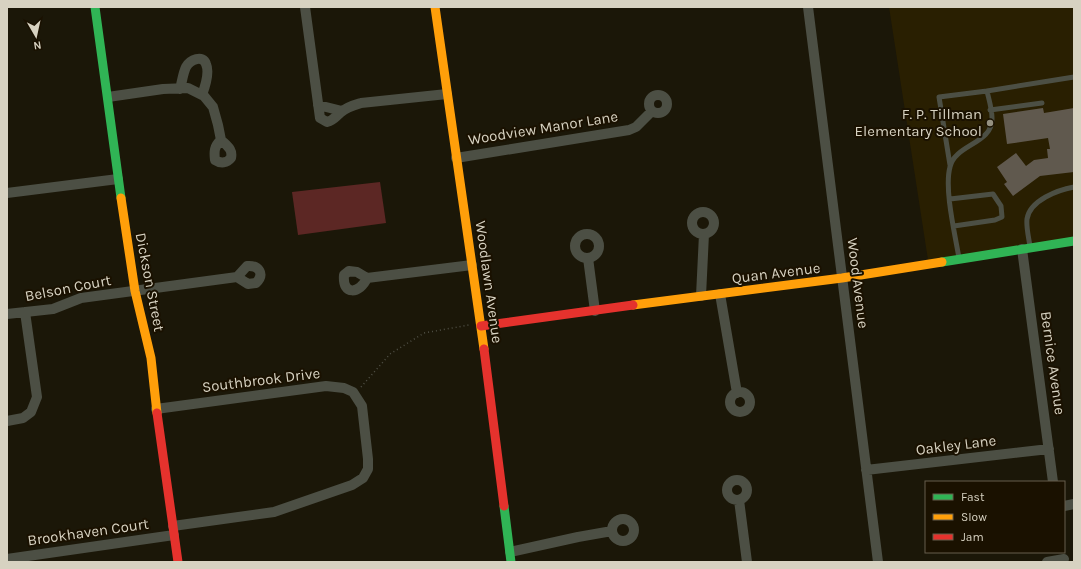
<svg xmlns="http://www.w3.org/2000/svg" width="1081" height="569" font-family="Karla,sans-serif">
<rect width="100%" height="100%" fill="#1b1708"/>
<!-- built -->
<path fill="#291f01" d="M 889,7 L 1074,7 L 1074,238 L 928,260 Z"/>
<!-- forest -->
<path fill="#5c2724" d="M 380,182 L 386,223 L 298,235 L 292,192 Z"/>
<!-- building -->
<path fill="#60594e" d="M 1043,108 L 1044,113 L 1074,108 L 1074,172 L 1040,176 L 1013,196 L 1004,184 L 1007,182 L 997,167 L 1016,153 L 1026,166 L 1034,160 L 1048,158 L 1047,149 L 1050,149 L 1048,138 L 1007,144 L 1003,114 Z"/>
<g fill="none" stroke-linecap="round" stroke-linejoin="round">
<!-- path -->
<path stroke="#505046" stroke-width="1.5" stroke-dasharray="1 3" stroke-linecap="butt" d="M 361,387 L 390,354 L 424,333 L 469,325"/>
<!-- lane -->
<path stroke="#4c4f44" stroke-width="5" d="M 990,110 L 1042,103
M 950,165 L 939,97 L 987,91
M 950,199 L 993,194 L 1001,206 L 1002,217 L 995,220 L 954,226
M 1030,247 C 1029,238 1026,228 1027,219 C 1030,200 1058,190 1074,187
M 959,258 C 955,234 944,189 950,167 C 955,144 993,144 992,118 C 992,109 989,100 987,91 L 1074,77"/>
<!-- street -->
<path stroke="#4c4f44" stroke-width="10" d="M 305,7 L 320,118 L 327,122 C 334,120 335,117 340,113 C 346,107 354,105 361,103 L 447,94
M 808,7 L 878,562
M 180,89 C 182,82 183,73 186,67 C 190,60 203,54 206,64 C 210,73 205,87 202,95
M649 104a9 9 0 1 1 18 0a9 9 0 1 1-18 0Z
M 108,97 L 163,89 L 188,88 L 204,96 L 213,107 L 218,125 L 221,140 C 227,146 233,149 231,158 C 227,163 221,164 215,160 C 214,152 214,146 221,140
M 318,105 L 342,111
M 456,158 L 629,130 L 636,127 L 652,111
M 7,193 L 118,179
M692 223a11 11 0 1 1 22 0a11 11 0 1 1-22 0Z
M575 246a12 12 0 1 1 24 0a12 12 0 1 1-24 0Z
M 1022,249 L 1053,482
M 588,258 L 595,311
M 367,278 L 357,272 L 349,271 L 344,275 C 342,296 360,294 367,278 L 472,265
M 720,294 L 737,393
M 701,296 L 704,234
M 7,314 L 53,309 L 81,298 L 237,277 L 247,266 C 259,265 265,274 256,283 L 248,284 L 237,277
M730 402a10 10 0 1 1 20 0a10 10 0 1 1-20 0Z
M 156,409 L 326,386 L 344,388 L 353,392 L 362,406 L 368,459 L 368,469 L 363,478 L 352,485 L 274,512 L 173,526
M 7,421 L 23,418 L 31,412 L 37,397 L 25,312
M 866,470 L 1049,449
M727 490a10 10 0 1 1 20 0a10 10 0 1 1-20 0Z
M 739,500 L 747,562
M 1064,506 L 1074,504
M612 530a11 11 0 1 1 22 0a11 11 0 1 1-22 0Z
M 510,552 L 578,537 L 612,531
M 7,559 L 174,535
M 1047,562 L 1064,559"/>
<!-- fast -->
<path stroke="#30b455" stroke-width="9" d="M 95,7 L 121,198
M 942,262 L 1074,241
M 504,506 L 511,562"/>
<!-- slow -->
<path stroke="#ff9f0a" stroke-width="9" d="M 435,7 L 484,349
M 121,198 L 135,291 L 151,358 L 157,413
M 633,305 L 842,278 L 942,262"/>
<!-- jam -->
<path stroke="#e5322d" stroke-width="9" d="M 481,326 L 633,305
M 484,349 L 504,506
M 157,413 L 178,562"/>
</g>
<!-- markers -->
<circle fill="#959180" stroke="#1a1100" stroke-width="1.5" cx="990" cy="123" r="4"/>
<g text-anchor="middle" stroke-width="4" stroke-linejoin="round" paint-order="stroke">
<!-- poi labels -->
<g font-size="15" fill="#d7d2c1" stroke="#1a1100" text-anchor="end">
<text x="982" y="119">F. P. Tillman<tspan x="982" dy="17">Elementary School</tspan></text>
</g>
<!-- street labels -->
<g font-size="15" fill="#d7d2c1" stroke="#1a1100">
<text transform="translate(543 128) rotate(-9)" y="5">Woodview Manor Lane</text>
<text transform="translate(776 273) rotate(-7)" y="5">Quan Avenue</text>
<text transform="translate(150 282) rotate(79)" y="5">Dickson Street</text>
<text transform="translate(489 282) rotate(82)" y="5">Woodlawn Avenue</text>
<text transform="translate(858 283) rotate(83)" y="5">Wood Avenue</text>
<text transform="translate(68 288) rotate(-11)" y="5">Belson Court</text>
<text transform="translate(1053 363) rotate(82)" y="5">Bernice Avenue</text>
<text transform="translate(261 380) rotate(-7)" y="5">Southbrook Drive</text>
<text transform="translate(956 445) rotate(-7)" y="5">Oakley Lane</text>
<text transform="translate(88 532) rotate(-8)" y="5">Brookhaven Court</text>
</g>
</g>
<!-- border -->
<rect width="1081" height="569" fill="none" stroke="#d7d2c1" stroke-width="16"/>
<!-- legend -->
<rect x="925" y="481" width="140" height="72" fill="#1a1100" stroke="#665e4d"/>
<rect x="933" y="494" width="20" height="6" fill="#30b455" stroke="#665e4d"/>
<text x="961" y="501" font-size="12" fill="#d7d2c1">Fast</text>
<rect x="933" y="514" width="20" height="6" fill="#ff9f0a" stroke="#665e4d"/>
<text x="961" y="521" font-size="12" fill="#d7d2c1">Slow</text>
<rect x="933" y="534" width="20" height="6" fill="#e5322d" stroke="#665e4d"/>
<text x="961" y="541" font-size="12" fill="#d7d2c1">Jam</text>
<!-- north arrow -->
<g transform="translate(36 36) rotate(171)" stroke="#1a1100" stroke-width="3" paint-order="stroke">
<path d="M0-3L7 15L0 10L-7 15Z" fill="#d7d2c1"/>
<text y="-6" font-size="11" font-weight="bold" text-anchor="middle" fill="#d7d2c1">N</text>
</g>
</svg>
